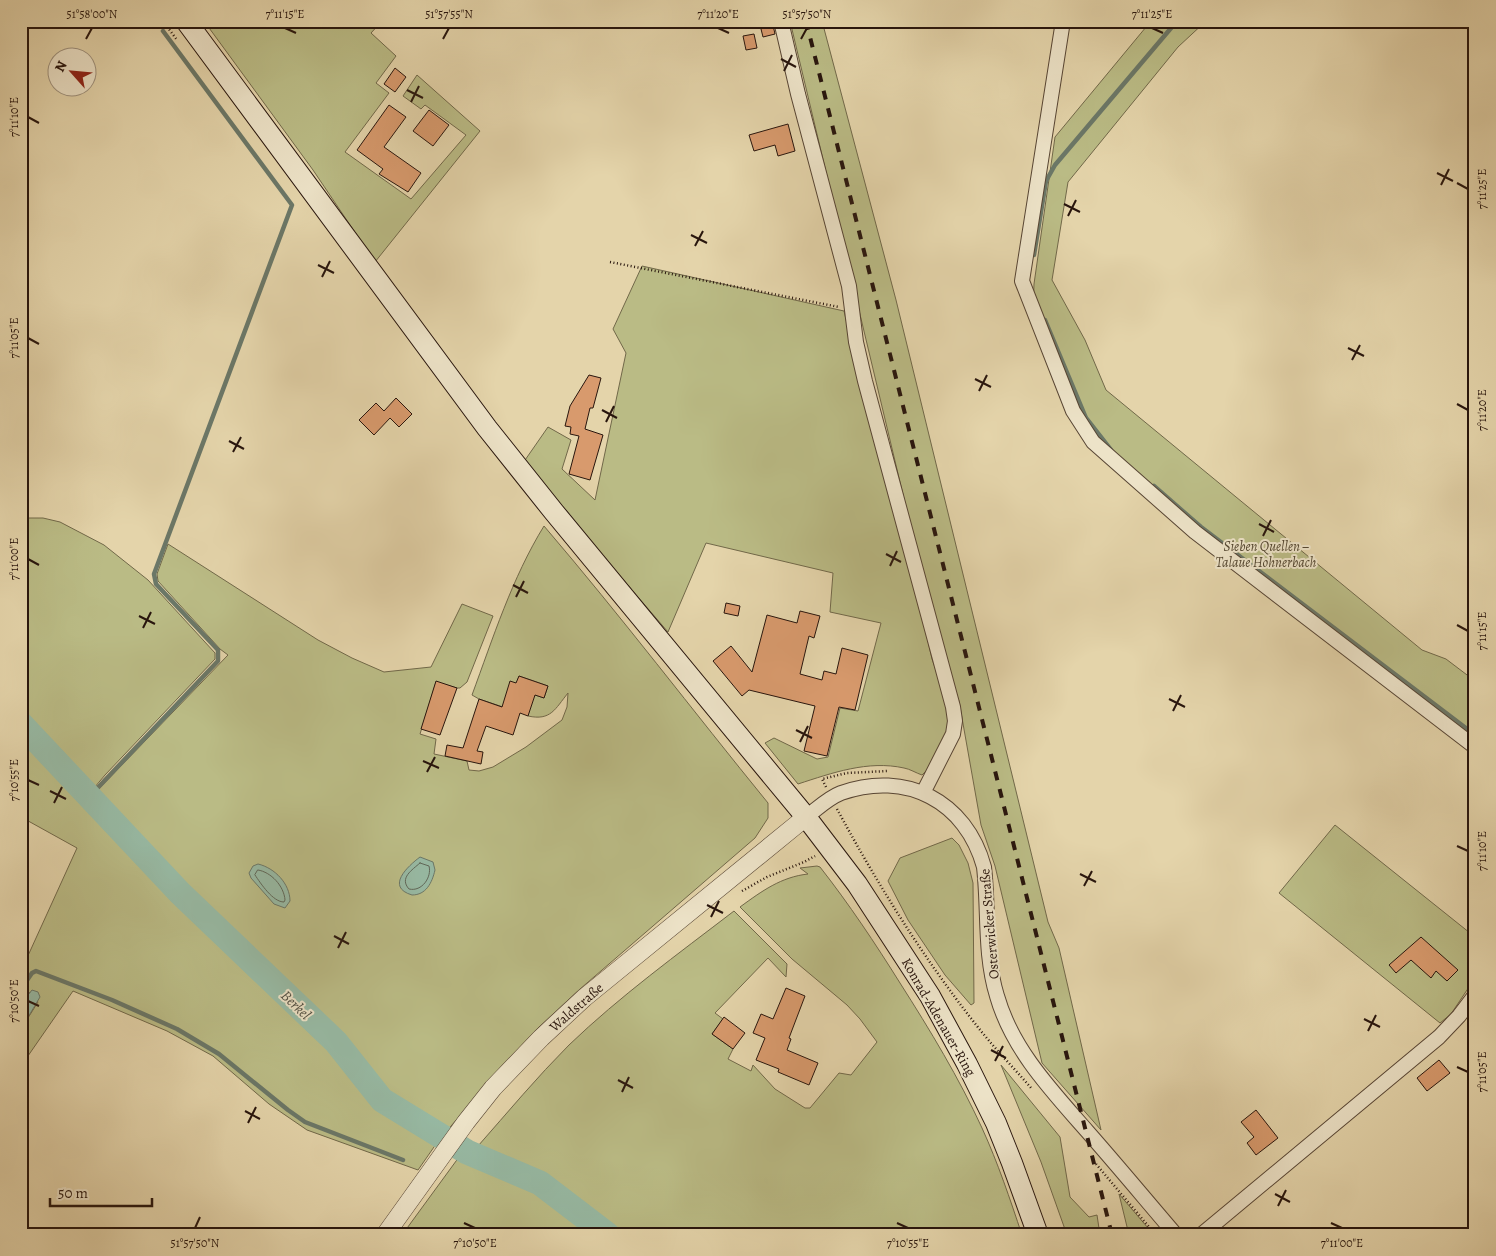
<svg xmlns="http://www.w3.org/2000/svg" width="1496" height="1256" font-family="Alegreya,serif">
<rect width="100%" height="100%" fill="#e4d4aa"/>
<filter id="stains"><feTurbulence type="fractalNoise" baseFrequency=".004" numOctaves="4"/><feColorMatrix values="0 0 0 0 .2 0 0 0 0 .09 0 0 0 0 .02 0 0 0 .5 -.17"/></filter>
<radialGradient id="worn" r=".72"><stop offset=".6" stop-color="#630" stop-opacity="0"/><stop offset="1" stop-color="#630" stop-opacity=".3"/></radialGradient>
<!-- green -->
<path fill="#babb85" stroke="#716849" d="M 204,21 L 382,21 L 371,33 L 396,56 L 376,83 L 389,93 L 345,152 L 411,199 L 466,135 L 425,105 L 421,109 L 403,96 L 417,75 L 480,131 L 375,262 L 313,170 Z
M 790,21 L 822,21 L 896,300 L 1048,922 L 1059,948 L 1101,1130 L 1042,1063 L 995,866 L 981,825 L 959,701 L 942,658 Z
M 1151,21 L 1206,21 L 1178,47 L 1068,182 L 1052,280 L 1085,340 L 1106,390 L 1422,650 L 1446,659 L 1475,681 L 1475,742 L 1106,454 L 1078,417 L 1033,313 L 1034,284 L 1055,137 Z
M 642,266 L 844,311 L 861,382 L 905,539 L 932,659 L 949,707 L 948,732 L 932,765 L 922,775 C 916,773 910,769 904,768 C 868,760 832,773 798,784 L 765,743 L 774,738 L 817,759 L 828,757 L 840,708 L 858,711 L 881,623 L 830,612 L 833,573 L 706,543 L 668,632 L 523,463 L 548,427 L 571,440 L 562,469 L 595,500 L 626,353 L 613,329 Z
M 21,518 L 43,518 L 60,522 L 104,545 L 148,580 L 215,653 L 215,659 L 105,775 L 89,794 L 21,721 Z
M 544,526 C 621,616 693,711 768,803 L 768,818 L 755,838 L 580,989 L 539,1027 L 499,1069 L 446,1132 L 416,1117 L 384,1099 L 336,1040 L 182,893 L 91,797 L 228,655 L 220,649 L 158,581 L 157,574 L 168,544 L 318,640 L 352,658 L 384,672 L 431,667 L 462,604 L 493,616 L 467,682 L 460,688 L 457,688 L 436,682 L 420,734 L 436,739 L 434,754 L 467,761 L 469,770 L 479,771 L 493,767 L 526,747 L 562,720 L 567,707 L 568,693 C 555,709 551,721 528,716 L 532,694 L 544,698 L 548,686 L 519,676 L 509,709 L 479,699 L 472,695 C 493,638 512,578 544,526 Z
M 21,727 L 177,894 L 334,1043 L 382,1103 L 440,1140 L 434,1147 L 418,1170 L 307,1130 L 269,1104 L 213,1056 L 167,1031 L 73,991 L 21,1066 L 21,1029 L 38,1002 L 30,992 L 21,1004 L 21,971 L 77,848 L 21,817 Z
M 1335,825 L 1475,937 L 1475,946 L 1471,954 L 1475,958 L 1475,978 L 1451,1014 L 1440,1023 L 1279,893 Z
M 952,838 L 959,845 L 968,863 L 973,883 L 974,1003 L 971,1005 L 945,975 L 908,920 L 888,881 L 900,858 Z
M 817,866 L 820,867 C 849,904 875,943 900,983 C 930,1030 959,1078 982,1128 C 998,1163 1010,1199 1022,1235 L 621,1235 L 607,1227 L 585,1212 L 546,1177 L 478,1146 C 508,1112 537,1077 569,1045 C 620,996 678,954 734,911 L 787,964 L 786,977 L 768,958 L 715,1013 L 723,1019 L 712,1034 L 733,1049 L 728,1059 L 751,1071 L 753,1065 L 775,1089 L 805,1108 L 810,1108 L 839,1073 L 851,1075 L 877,1042 L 860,1019 L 847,1005 L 792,959 L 740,907 C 762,891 781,877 808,874 L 800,868 Z
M 1001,1065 L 1060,1137 L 1070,1197 L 1089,1217 L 1097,1215 L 1100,1235 L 1067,1235 L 1041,1162 Z
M 459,1157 L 540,1191 L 594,1235 L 402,1235 Z
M 1119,1194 L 1154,1235 L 1129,1235 Z"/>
<!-- water -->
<path fill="#97b9a3" stroke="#6b7767" d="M 420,857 L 433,862 L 435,870 C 432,883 426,895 412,895 C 385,887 408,866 420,857 Z
M 258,864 C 275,868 290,884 290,901 L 285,908 L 274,904 L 251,878 L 249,873 L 253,866 Z
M 32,990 L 38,992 L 40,997 L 21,1029 L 21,1004 Z"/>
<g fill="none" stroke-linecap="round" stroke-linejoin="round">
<!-- shore -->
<path stroke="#606758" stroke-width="1" d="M 420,863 L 429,866 C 432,877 422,892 409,889 C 399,878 412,870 420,863 Z
M 258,870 C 271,872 284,886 285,900 L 284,902 C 273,902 261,884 255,875 Z"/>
<!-- stream -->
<path stroke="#6b7767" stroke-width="4.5" d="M 1034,255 L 1046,181 L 1055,165 L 1177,21
M 1045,320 L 1086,418 L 1111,450
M 1154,486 L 1201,527 L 1475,735
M 89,797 L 218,661 L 218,650 L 156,584 L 154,574 L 292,205 L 163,31
M 21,989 L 32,973 L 36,971 L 112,1000 L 177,1029 L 219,1054 L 288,1110 L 305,1122 L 403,1160"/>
<!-- river -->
<path stroke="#97b9a3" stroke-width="25" d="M 21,724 L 180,893 L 336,1042 L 382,1100 L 467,1152 L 540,1183 L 608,1235"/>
</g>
<!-- building -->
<path fill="#d89a6d" stroke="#28150d" d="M 759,21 L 772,21 L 775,34 L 763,37 Z
M 754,34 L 757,48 L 746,50 L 743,36 Z
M 395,68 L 406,77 L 395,92 L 384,84 Z
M 389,105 L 406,117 L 384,147 L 421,173 L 408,192 L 379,174 L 383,169 L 357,150 Z
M 429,110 L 449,125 L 433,146 L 413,131 Z
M 788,124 L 795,151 L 778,156 L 775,145 L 754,151 L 749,135 Z
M 589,375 L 601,378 L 593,408 L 590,408 L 585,429 L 603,435 L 590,480 L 569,474 L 579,436 L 570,434 L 571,427 L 565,426 L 570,406 Z
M 396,398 L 412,414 L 399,427 L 390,418 L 374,435 L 359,420 L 376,403 L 384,411 Z
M 726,603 L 740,606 L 738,616 L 724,613 Z
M 800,611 L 820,616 L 814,638 L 809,636 L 800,674 L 822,680 L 824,671 L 836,674 L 842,648 L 868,655 L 855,710 L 839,707 L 827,756 L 804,751 L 815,706 L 749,690 L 742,696 L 713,661 L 731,646 L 752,672 L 767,615 L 797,623 Z
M 519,676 L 548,686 L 544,698 L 535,695 L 528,716 L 520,713 L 513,735 L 486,726 L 477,751 L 483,752 L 481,764 L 445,756 L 447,745 L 463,748 L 479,699 L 502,707 L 510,681 L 516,683 Z
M 436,681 L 457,688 L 440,735 L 421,729 Z
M 1421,937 L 1458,970 L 1447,981 L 1436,971 L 1431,978 L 1411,960 L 1396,973 L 1389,965 Z
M 786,988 L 805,996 L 789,1038 L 791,1039 L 787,1050 L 818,1063 L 809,1085 L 778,1072 L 779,1069 L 756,1060 L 765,1038 L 753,1033 L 761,1014 L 773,1019 Z
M 724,1017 L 745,1033 L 733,1049 L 712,1034 Z
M 1439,1060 L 1450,1073 L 1427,1091 L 1417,1078 Z
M 1256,1110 L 1278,1138 L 1256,1155 L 1247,1143 L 1254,1137 L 1241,1122 Z"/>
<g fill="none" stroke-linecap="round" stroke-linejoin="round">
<defs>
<path id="minor" d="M 781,21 L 798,94 L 849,286 L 856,342 L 865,381 L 953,707 L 955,721 L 953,734 L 923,793
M 1063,21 L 1022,281 L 1073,411 L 1093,442 L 1195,532 L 1475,747
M 806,817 C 817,809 828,798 841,793 C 906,770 966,801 984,867 C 989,910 984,954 997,996 C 1012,1049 1051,1090 1087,1131 C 1117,1165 1146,1200 1176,1235
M 1201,1235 L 1439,1037 L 1459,1016 L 1475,995"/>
<path id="tertiary" d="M 385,1235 L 466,1122 L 493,1088 L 541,1038 L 584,998 L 806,817"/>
<path id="secondary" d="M 186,21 L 487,428 L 554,512 L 806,817 L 857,884 L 930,996 L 967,1064 L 996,1123 L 1012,1163 L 1038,1235"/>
</defs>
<!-- minor casing -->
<use href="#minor" stroke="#574534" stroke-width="16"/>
<!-- tertiary casing -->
<use href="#tertiary" stroke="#574534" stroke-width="19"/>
<!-- secondary casing -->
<use href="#secondary" stroke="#28150d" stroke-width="22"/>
<!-- path -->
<path stroke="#28150d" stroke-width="2.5" stroke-dasharray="1 2.5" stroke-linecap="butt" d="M 163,21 L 177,40
M 610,262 L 839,307
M 826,787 L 822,779 L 847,773 L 888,771
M 837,809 C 878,885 924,959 977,1026 C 994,1048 1014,1068 1032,1089
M 742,891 L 767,877 L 804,862 L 815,856
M 1096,1164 L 1155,1234"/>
<!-- minor -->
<use href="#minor" stroke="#ede3c8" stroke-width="14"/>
<!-- tertiary -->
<use href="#tertiary" stroke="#ede3c8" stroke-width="18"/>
<!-- secondary -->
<use href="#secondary" stroke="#ede3c8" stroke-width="20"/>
<!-- rail -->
<path stroke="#28150d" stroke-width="4" stroke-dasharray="9 9" stroke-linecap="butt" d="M 806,21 L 1112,1235"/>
</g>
<!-- ticks -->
<path fill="none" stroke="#28150d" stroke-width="2" d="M 285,28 L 296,33M 718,28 L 729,33M 1152,28 L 1163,33M 86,39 L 92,28M 443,39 L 449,28M 801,39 L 807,28M 781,59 L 796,67M 784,71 L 792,55M 407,90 L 423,98M 411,102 L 419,86M 28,117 L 39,123M 1437,173 L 1453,181M 1457,183 L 1468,189M 1441,185 L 1449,169M 1064,204 L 1080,212M 1068,216 L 1076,200M 691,235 L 707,243M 695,246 L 703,231M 318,265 L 334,273M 322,277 L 330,261M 28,338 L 39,344M 1348,348 L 1364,356M 1352,360 L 1360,345M 975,379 L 991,387M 979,391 L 987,375M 1457,404 L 1468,410M 602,410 L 617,418M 606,422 L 614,406M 229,441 L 244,449M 233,452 L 241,437M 1259,524 L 1274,532M 1263,536 L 1271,520M 886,554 L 901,562M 28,559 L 39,565M 890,566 L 897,551M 513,585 L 528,593M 516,597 L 524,581M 139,616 L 155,624M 1457,625 L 1468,631M 143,628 L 151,612M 1169,699 L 1185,707M 1173,711 L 1181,695M 796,730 L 812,738M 800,742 L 808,726M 423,761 L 439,768M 427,772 L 435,757M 28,780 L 39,785M 50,791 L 66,799M 54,803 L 62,787M 1457,846 L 1468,851M 1080,874 L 1096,882M 1084,886 L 1092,871M 707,905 L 723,913M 711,917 L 719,901M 334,936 L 349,944M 338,948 L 346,932M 28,1001 L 39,1006M 1364,1019 L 1380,1027M 1368,1031 L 1376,1015M 991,1050 L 1006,1058M 995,1061 L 1003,1046M 1457,1067 L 1468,1072M 618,1080 L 633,1088M 622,1092 L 629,1077M 245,1111 L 260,1119M 248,1123 L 256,1107M 1275,1194 L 1290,1202M 1278,1206 L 1286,1190M 464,1223 L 475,1228M 897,1223 L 908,1228M 1331,1223 L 1342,1228M 195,1228 L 200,1217"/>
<g text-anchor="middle" stroke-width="4" stroke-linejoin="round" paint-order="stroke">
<!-- park labels -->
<g font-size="14" font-style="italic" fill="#544731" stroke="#ede3c8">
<text x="1266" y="551">Sieben Quellen –<tspan x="1266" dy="16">Talaue Hohnerbach</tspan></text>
</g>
<!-- street labels -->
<g font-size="14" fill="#28150d" stroke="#ede3c8">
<text transform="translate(989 924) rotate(-95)" y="5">Osterwicker Straße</text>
<text transform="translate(576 1007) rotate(-41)" y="5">Waldstraße</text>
<text transform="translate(939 1017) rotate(60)" y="5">Konrad-Adenauer-Ring</text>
</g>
<!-- water labels -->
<g font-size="15" font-style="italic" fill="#4f4e42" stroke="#ede3c8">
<text transform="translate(296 1005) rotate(44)" y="5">Berkel</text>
</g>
</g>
<!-- margin -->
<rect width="1496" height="1256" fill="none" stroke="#e4d4aa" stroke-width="55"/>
<!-- north arrow -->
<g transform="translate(72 72) rotate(297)"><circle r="24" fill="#ede3c8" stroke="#9e917d"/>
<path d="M0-4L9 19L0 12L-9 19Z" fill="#8f2418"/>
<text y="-8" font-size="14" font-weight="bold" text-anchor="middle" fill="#28150d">N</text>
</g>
<!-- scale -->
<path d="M50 1198v8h102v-8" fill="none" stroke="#28150d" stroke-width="2.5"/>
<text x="58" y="1198" font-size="15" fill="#28150d" stroke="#ede3c8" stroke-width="4" paint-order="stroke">50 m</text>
<rect x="28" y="28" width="1440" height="1200" fill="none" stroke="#28150d" stroke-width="2"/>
<g font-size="12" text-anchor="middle" fill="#28150d">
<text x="92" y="18">51°58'00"N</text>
<text x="285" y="18">7°11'15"E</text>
<text x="449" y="18">51°57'55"N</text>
<text x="718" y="18">7°11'20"E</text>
<text x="807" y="18">51°57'50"N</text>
<text x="1152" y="18">7°11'25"E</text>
<text transform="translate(14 117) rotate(-90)" y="4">7°11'10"E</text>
<text transform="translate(1482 189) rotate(-90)" y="4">7°11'25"E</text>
<text transform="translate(14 338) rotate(-90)" y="4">7°11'05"E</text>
<text transform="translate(1482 410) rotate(-90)" y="4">7°11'20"E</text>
<text transform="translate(14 559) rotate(-90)" y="4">7°11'00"E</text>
<text transform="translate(1482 631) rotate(-90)" y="4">7°11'15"E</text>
<text transform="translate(14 780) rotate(-90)" y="4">7°10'55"E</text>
<text transform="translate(1482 851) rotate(-90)" y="4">7°11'10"E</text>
<text transform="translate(14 1001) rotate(-90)" y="4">7°10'50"E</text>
<text transform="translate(1482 1072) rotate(-90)" y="4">7°11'05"E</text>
<text x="195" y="1247">51°57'50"N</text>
<text x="475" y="1247">7°10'50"E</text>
<text x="908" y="1247">7°10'55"E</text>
<text x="1342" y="1247">7°11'00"E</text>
</g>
<rect width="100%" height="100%" filter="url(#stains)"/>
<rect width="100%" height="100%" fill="url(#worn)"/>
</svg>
